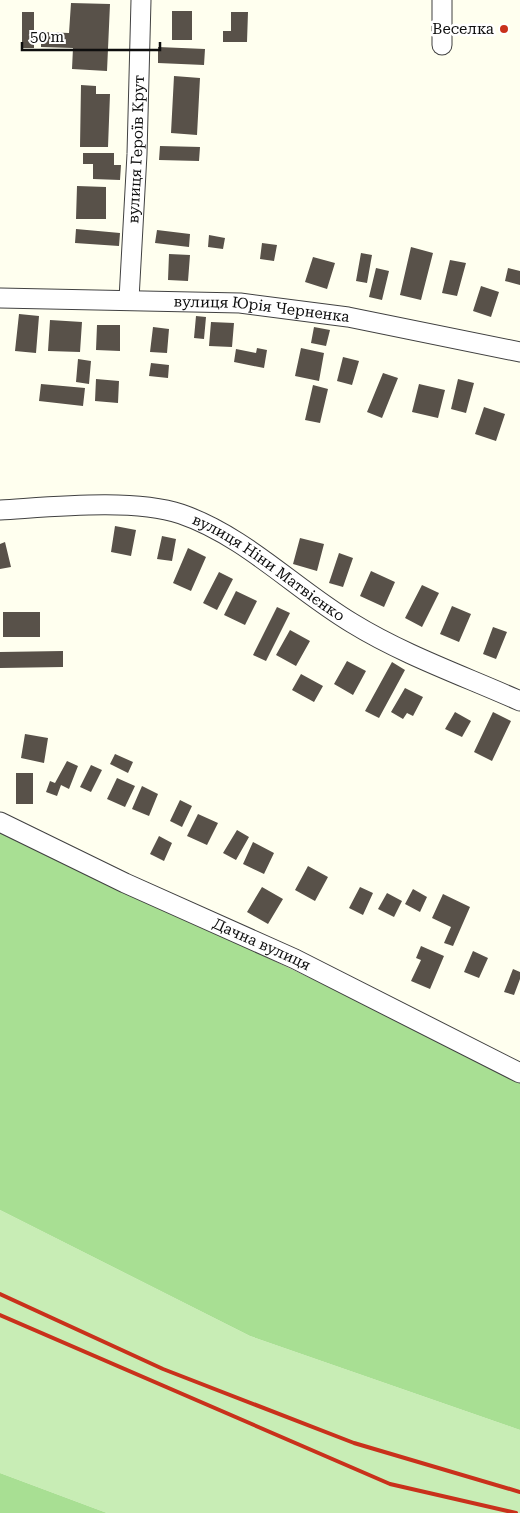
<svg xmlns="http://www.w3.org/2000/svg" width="520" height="1513" font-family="'Roboto Serif',serif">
<rect width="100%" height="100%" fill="#ffffef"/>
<!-- green -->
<path fill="#c8edb5" d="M 0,1210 L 250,1336 L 520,1430 L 520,1513 L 107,1513 L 0,1473 Z"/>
<!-- forest -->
<path fill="#a8df93" d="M 0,830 L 520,1078 L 520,1430 L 250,1336 L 0,1210 Z
M 0,1473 L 107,1513 L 0,1513 Z"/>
<!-- building -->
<path fill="#585149" d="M 71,3 L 110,4 L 107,71 L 72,69 L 73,48 L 41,47 L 41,32 L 69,33 Z
M 172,11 L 192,11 L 192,40 L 172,40 Z
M 22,12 L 34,12 L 34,48 L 22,48 Z
M 231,12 L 248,12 L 247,42 L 223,42 L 223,31 L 231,31 Z
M 158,47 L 205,49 L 204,65 L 158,63 Z
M 174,76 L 200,78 L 197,135 L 171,133 Z
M 81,85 L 96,86 L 96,94 L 110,94 L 108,147 L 80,147 Z
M 160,146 L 200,147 L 199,161 L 159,160 Z
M 83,153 L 114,153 L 114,165 L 121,165 L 120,180 L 93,179 L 93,164 L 83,164 Z
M 77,186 L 106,187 L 106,219 L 76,219 Z
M 76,229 L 120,233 L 119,246 L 75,243 Z
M 157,230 L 190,234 L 189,247 L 155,243 Z
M 209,235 L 225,238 L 223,249 L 208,247 Z
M 262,243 L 277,245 L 274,261 L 260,259 Z
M 411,247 L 433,253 L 421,300 L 400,295 Z
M 361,253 L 372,255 L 367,283 L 356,281 Z
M 169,254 L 190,255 L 188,281 L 168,280 Z
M 313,257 L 335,263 L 327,289 L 305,282 Z
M 450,260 L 466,263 L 457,296 L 442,293 Z
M 376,268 L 389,271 L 382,300 L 369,297 Z
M 508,268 L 520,271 L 520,285 L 505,281 Z
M 481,286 L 499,292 L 491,317 L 473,311 Z
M 19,314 L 39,316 L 36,353 L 15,351 Z
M 196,316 L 206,317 L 204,339 L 194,338 Z
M 50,320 L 82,322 L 80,352 L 48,351 Z
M 211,322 L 234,323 L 232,347 L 209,346 Z
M 97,325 L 120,325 L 120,351 L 96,350 Z
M 153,327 L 169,329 L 167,353 L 150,352 Z
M 314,327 L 330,330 L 326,346 L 311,343 Z
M 257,348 L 267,350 L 264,368 L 234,362 L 236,349 L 256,353 Z
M 301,348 L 324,353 L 319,381 L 295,376 Z
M 343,357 L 359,361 L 352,385 L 337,381 Z
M 78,359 L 91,361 L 89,384 L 76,382 Z
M 151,363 L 169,365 L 168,378 L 149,376 Z
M 383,373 L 398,378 L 382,418 L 367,412 Z
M 96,379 L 119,381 L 118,403 L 95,401 Z
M 458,379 L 474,383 L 466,413 L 451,409 Z
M 41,384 L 85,388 L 83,406 L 39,401 Z
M 419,384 L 445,390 L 438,418 L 412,412 Z
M 313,385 L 328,389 L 320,423 L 305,420 Z
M 484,407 L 505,414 L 496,441 L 475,434 Z
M 115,526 L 136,530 L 131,556 L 111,552 Z
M 162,536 L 176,539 L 172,561 L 157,559 Z
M 300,538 L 324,544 L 317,571 L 293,564 Z
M 5,542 L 11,567 L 0,569 L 0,544 Z
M 188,548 L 206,557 L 191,591 L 173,583 Z
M 339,553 L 353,558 L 343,587 L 329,583 Z
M 371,571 L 395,582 L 384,607 L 360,596 Z
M 219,572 L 233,579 L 217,610 L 203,603 Z
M 422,585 L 439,593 L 422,627 L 405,618 Z
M 236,591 L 257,601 L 245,625 L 224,615 Z
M 452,606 L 471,614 L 459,642 L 440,634 Z
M 277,607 L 290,613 L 266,661 L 253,655 Z
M 3,612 L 40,612 L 40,637 L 3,637 Z
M 493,627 L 507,632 L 496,659 L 483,654 Z
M 290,630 L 310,641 L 296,666 L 276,655 Z
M 63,651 L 63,667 L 0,668 L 0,652 Z
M 347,661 L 366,671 L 353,695 L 334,684 Z
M 392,662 L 405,670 L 379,718 L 365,711 Z
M 301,674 L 323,686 L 314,702 L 292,690 Z
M 405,688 L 423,697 L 413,716 L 407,713 L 403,719 L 391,712 Z
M 455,712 L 471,721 L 462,737 L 445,729 Z
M 493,712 L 511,721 L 492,761 L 474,752 Z
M 25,734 L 48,738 L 44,763 L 21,758 Z
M 115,754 L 133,762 L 128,773 L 110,764 Z
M 67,761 L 78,766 L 69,789 L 61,785 L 57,796 L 46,792 L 50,781 L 55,783 Z
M 91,765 L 102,770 L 91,792 L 80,787 Z
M 16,773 L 33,773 L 33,804 L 16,804 Z
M 117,778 L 135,786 L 125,807 L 107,799 Z
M 142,786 L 158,794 L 149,816 L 132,809 Z
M 180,800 L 192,806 L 182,827 L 170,821 Z
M 198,814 L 218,823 L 207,845 L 187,836 Z
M 237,830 L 249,837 L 236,860 L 223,853 Z
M 159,836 L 172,843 L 164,861 L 150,854 Z
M 253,842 L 274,853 L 264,874 L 243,864 Z
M 308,866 L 328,877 L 315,901 L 295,890 Z
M 262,887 L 283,899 L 268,924 L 247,912 Z
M 360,887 L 373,893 L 363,915 L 349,908 Z
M 413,889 L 427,897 L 420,912 L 405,904 Z
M 387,893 L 402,901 L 394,917 L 378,909 Z
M 443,894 L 470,907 L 453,946 L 444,943 L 451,927 L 432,918 Z
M 421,946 L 444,956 L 430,989 L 411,981 L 421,960 L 416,958 Z
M 473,951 L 488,958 L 479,978 L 464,972 Z
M 513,969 L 520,972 L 520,979 L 514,995 L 504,992 Z"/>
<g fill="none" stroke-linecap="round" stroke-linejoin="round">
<defs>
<g id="minor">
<path d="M 442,0 L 442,45"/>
<path id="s1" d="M 0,298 L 240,303 L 348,317 L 520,352"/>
<path id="s2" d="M 129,299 L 137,154 L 141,0"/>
<path id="s3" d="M 0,510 C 51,507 133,498 181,514 C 245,536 295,589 352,623 C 404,655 464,676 520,701"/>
<path id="s4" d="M 0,822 L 125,883 L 295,959 L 520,1073"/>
</g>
</defs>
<!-- minor casing -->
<use href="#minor" stroke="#414141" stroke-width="21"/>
<!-- minor -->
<use href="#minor" stroke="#fff" stroke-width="19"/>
<!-- rail -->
<path stroke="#c9311b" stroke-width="4" d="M 0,1294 L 163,1369 L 354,1443 L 520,1492
M 0,1315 L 390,1484 L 516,1513"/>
</g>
<!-- markers -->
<circle fill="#c9311b" stroke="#fff" stroke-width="2" cx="504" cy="29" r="5"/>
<g text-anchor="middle" stroke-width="5" stroke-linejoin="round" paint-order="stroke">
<!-- poi labels -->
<g font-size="15" fill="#0e0e0e" stroke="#fff" text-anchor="end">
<text x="494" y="34">Веселка</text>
</g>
<!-- street labels -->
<g font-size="15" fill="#0e0e0e" stroke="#fff">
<text dy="5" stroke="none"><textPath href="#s2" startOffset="150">вулиця Героїв Крут</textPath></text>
<text dy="5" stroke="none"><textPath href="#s1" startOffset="262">вулиця Юрія Черненка</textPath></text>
<text dy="5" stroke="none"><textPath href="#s3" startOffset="285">вулиця Ніни Матвієнко</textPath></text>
<text dy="5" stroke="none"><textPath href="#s4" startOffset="289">Дачна вулиця</textPath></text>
</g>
</g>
<!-- scale -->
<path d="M22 42v8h138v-8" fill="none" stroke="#0e0e0e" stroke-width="2.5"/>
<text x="30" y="42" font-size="15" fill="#0e0e0e" stroke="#ffffff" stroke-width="4" paint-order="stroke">50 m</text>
</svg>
